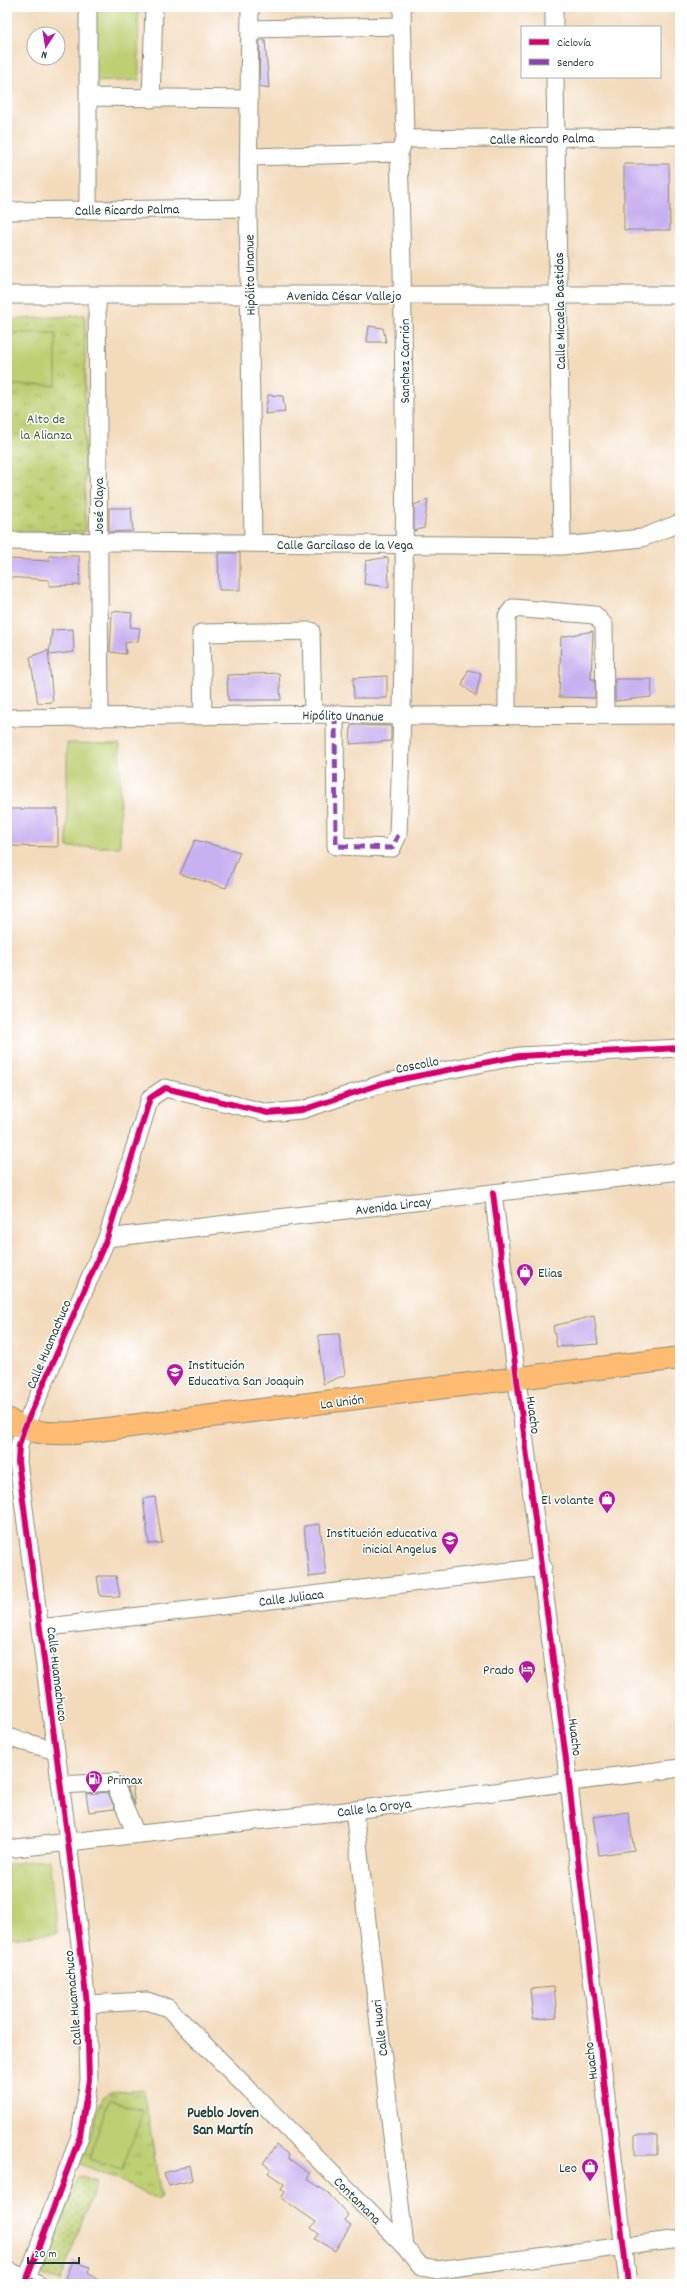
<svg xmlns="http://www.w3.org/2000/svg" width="687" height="2291" font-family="Dekko,sans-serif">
<defs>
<pattern id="grass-dots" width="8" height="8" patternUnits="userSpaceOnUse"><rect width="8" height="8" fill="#bdcf72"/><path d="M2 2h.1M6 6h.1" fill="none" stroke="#99a95e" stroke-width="1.8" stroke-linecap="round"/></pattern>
<pattern id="park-tufts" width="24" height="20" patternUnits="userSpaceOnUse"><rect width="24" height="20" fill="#bdcf72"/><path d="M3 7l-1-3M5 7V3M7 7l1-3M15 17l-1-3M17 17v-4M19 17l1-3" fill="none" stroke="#99a95e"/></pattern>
</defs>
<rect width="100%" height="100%" fill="#fff"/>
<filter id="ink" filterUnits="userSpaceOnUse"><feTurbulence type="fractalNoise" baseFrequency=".025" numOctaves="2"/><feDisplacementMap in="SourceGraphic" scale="8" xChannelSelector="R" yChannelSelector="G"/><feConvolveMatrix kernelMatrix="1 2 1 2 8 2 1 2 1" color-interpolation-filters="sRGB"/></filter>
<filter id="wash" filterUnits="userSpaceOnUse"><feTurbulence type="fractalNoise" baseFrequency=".012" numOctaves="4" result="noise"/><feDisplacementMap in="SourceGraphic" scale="16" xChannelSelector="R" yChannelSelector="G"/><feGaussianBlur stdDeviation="0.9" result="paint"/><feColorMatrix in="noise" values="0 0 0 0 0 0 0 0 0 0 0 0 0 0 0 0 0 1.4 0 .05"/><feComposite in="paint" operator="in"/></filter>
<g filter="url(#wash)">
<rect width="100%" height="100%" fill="#f3dabb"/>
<!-- grass -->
<path fill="url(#grass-dots)" stroke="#6e8653" d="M 79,2175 L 97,2181 L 60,2282 L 42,2275 Z"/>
<!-- park -->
<path fill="url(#park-tufts)" stroke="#6e8653" d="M 85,315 L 85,532 L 7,531 L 7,320 Z
M 144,2090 L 161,2198 L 158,2201 L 117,2179 L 80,2164 L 103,2097 L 109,2093 Z"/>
<!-- garden -->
<path fill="#bdcf72" stroke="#6e8653" d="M 92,7 L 138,7 L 139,80 L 93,82 Z
M 7,333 L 56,333 L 56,385 L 7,385 Z
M 67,743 L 120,744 L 120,847 L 67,847 Z
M 49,1859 L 57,1933 L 7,1938 L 7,1864 Z
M 109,2100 L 143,2111 L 122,2170 L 89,2159 Z"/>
<g id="blocks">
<!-- building -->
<path fill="#c8b1f0" d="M 260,40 L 265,40 L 269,88 L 259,86 Z
M 624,164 L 669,164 L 670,230 L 624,230 Z
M 369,326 L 383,328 L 386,342 L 367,342 Z
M 268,395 L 283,396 L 285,412 L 265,414 Z
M 428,499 L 424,528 L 414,531 L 414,505 Z
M 109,508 L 131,508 L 133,531 L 109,532 Z
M 218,553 L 240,553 L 240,590 L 219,590 Z
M 49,556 L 79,556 L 80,585 L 49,586 L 49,580 L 7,577 L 8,559 L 49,561 Z
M 388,557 L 389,587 L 364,584 L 366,561 Z
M 112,611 L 132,613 L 130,627 L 140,628 L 138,641 L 125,643 L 126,654 L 110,652 Z
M 73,629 L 74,652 L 49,655 L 52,630 Z
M 593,631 L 591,679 L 595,679 L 595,698 L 559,697 L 561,637 Z
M 48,650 L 53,702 L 38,703 L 30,657 Z
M 468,670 L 481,673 L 476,696 L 462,685 Z
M 279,673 L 281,700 L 228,700 L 227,675 Z
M 387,676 L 387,698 L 354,698 L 353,678 Z
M 615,679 L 652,679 L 651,697 L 615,701 Z
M 351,725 L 391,726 L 391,741 L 350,744 Z
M 7,809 L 58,809 L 58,847 L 7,846 Z
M 195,840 L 240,852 L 226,888 L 180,874 Z
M 594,1316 L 598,1344 L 557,1347 L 553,1326 Z
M 339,1334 L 345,1375 L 323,1384 L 318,1335 Z
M 155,1497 L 162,1543 L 149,1544 L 143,1499 Z
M 320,1524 L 326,1575 L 309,1577 L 304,1526 Z
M 97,1576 L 116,1576 L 120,1597 L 100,1596 Z
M 132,1786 L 135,1805 L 127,1787 Z
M 108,1792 L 115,1809 L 89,1812 L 86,1794 Z
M 628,1812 L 634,1850 L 599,1855 L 593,1817 Z
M 554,1987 L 557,2017 L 533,2019 L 530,1989 Z
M 635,2135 L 657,2135 L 657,2155 L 635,2155 Z
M 276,2145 L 289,2155 L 288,2158 L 310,2174 L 307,2179 L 327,2192 L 348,2215 L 344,2220 L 351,2225 L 335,2251 L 315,2239 L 319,2234 L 311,2228 L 316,2222 L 281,2198 L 285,2192 L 281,2189 L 284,2184 L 268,2173 L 271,2169 L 263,2163 Z
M 190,2165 L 193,2180 L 169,2186 L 164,2173 Z
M 73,2261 L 90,2267 L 88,2273 L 104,2284 L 64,2284 Z"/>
</g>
</g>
<g filter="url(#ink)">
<use href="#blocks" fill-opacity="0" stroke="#898c78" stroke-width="1"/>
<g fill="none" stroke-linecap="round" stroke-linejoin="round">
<defs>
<path id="minor" d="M 88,7 L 88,210
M 250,7 L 248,208 L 253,543
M 554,7 L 554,27
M 250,29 L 402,26
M 555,77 L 562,546
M 89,97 L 249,99
M 151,99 L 154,7
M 405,139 L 680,136
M 249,157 L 399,153
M 7,211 L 248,208
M 7,295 L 680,295
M 97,295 L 100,718
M 7,541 L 562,546 L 642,538 L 680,523
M 335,714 L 336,846 L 392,848 L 398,835 C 407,608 406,380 399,153 L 405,139 L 402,7
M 507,714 L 507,616 L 513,608 L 595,615 L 604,625 L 605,715
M 203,715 L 201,633 L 311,631 L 313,714
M 7,718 L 335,714 L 403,716 L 680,715
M 493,1193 L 569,1783 L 628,2284
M 107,1238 L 680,1171
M 40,1628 L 543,1567
M 7,1737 L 56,1751
M 61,1785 L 114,1782 L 136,1834
M 354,1810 L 405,2247
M 7,1849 L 354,1810 L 680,1768
M 87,2004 L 147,2001 L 168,2008 L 405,2247 L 421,2267 L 437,2270 L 680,2239
M 7,2270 L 38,2284
M 25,2284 L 80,2136 L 89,2080 L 87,2004 L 68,1842 L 18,1462 L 19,1446 L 24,1429 L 107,1238 L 150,1098 L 165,1088 L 268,1113 L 302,1110 L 387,1082 L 519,1056 L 680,1048"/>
<path id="major" d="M 7,1419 C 28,1434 50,1434 74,1433 L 680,1358"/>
</defs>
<!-- minor casing -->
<use href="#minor" stroke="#898c78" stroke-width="19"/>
<!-- major casing -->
<use href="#major" stroke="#898c78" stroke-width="24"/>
<!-- minor -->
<use href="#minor" stroke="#fff" stroke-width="17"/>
<!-- major -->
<use href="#major" stroke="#febb71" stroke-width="22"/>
<!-- quiet -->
<path stroke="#8e44ad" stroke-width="5" stroke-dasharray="10 5" stroke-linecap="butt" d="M 335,714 L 336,846 L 392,848 L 398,835
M 28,2278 L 38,2284"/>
<defs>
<path id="cycleway" d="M 493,1193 L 569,1783 L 628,2284
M 25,2284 L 80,2136 L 89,2080 L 87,2004 L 68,1842 L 18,1462 L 19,1446 L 24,1429 L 107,1238 L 150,1098 L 165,1088 L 268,1113 L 302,1110 L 387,1082 L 519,1056 L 680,1048"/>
</defs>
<!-- cycleway casing -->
<use href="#cycleway" stroke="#fff" stroke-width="8"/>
<!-- cycleway -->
<use href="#cycleway" stroke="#d6006c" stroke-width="6"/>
</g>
</g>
<!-- icons -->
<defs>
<symbol id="shop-pin" viewBox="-11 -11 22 30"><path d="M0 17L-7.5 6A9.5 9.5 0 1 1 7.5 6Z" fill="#b5179e" stroke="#fff"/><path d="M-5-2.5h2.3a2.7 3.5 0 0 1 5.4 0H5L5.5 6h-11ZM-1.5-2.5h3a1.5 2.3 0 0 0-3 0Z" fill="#fff"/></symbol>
<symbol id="school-pin" viewBox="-11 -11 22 30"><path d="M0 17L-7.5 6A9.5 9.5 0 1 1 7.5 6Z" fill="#b5179e" stroke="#fff"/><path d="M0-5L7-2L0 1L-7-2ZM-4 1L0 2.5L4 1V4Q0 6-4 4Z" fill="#fff"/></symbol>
<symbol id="hotel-pin" viewBox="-11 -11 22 30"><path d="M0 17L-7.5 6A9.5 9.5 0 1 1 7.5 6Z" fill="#b5179e" stroke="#fff"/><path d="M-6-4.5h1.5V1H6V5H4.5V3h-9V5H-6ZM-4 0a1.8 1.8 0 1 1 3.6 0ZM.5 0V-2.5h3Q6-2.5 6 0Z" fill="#fff"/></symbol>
<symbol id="fuel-pin" viewBox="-11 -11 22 30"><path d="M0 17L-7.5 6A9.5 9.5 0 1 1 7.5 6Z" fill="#b5179e" stroke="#fff"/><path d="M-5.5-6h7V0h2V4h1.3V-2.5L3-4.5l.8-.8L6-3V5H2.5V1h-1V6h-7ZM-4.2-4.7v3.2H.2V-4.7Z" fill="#fff"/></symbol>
</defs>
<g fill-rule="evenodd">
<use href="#shop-pin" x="515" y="1262" width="20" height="27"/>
<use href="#school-pin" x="165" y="1362" width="20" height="27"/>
<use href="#shop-pin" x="597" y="1489" width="20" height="27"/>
<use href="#school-pin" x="440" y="1530" width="20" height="27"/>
<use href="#hotel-pin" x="517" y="1659" width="20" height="27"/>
<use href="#fuel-pin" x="84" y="1769" width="20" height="27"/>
<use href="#shop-pin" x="580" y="2157" width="20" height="27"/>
</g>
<g text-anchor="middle" stroke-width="3" stroke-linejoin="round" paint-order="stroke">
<!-- street labels -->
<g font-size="14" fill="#1f3d34" stroke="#fff">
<text transform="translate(542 138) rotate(-1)" y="5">Calle Ricardo Palma</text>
<text transform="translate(127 209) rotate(-1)" y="5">Calle Ricardo Palma</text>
<text transform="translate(249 275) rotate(-91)" y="5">Hipólito Unanue</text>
<text x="344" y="300">Avenida César Vallejo</text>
<text transform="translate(559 311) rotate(-91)" y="5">Calle Micaela Bastidas</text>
<text transform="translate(404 361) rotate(-90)" y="5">Sanchez Carrión</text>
<text transform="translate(98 506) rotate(-90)" y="5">José Olaya</text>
<text x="345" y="549">Calle Garcilaso de la Vega</text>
<text transform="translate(343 715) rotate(1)" y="5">Hipólito Unanue</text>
<text transform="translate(417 1064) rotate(-11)" y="5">Coscollo</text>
<text transform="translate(393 1205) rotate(-7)" y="5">Avenida Lircay</text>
<text transform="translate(48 1344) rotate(-67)" y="5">Calle Huamachuco</text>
<text transform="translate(342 1401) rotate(-7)" y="5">La Unión</text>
<text transform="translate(534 1415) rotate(82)" y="5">Huacho</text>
<text transform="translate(291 1597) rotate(-7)" y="5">Calle Juliaca</text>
<text transform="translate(58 1674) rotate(83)" y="5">Calle Huamachuco</text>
<text transform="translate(576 1737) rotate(83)" y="5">Huacho</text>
<text transform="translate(374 1807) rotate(-7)" y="5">Calle la Oroya</text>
<text transform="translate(72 1998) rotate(-95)" y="5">Calle Huamachuco</text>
<text transform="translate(379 2028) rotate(-97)" y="5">Calle Huari</text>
<text transform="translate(590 2061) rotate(-97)" y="5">Huacho</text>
<text transform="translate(358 2200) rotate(45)" y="5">Contamana</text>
</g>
<!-- park labels -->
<g font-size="14" fill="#466244" stroke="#fff">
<text x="46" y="423">Alto de<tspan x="46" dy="16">la Alianza</tspan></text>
</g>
<!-- poi labels -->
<g font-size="14" fill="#1f3d34" stroke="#fff" text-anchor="end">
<text x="538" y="1277" text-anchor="start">Elias</text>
<text x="188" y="1369" text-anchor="start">Institución<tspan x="188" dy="16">Educativa San Joaquin</tspan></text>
<text x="594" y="1504">El volante</text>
<text x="437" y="1537">Institución educativa<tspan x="437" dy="16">inicial Angelus</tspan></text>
<text x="514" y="1674">Prado</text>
<text x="107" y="1784" text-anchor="start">Primax</text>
<text x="577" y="2172">Leo</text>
</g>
<!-- neighbourhood labels -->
<g font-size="15" font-weight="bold" fill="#1f3d34" stroke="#fff">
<text x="223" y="2117">Pueblo Joven<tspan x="223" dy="17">San Martín</tspan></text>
</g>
</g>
<!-- margin -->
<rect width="687" height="2291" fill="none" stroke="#fff" stroke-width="24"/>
<!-- legend -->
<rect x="521" y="26" width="140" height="52" fill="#ffffff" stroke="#a5b1ae"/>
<rect x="529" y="39" width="20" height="6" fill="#d6006c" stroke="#a5b1ae"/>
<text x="557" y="46" font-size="12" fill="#1f3d34">Ciclovía</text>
<rect x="529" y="59" width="20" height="6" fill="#8e44ad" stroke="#a5b1ae"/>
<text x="557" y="66" font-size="12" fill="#1f3d34">Sendero</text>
<!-- north arrow -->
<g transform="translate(46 46) rotate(192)"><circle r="19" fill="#ffffff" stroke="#a5b1ae"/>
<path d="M0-3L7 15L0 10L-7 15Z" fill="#b5179e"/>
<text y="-6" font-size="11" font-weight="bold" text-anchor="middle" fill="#1f3d34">N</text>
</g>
<!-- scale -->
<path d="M28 2257v6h51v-6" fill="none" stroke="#1f3d34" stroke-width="2"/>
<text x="34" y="2257" font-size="12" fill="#1f3d34" stroke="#ffffff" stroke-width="3" paint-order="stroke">20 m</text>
</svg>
